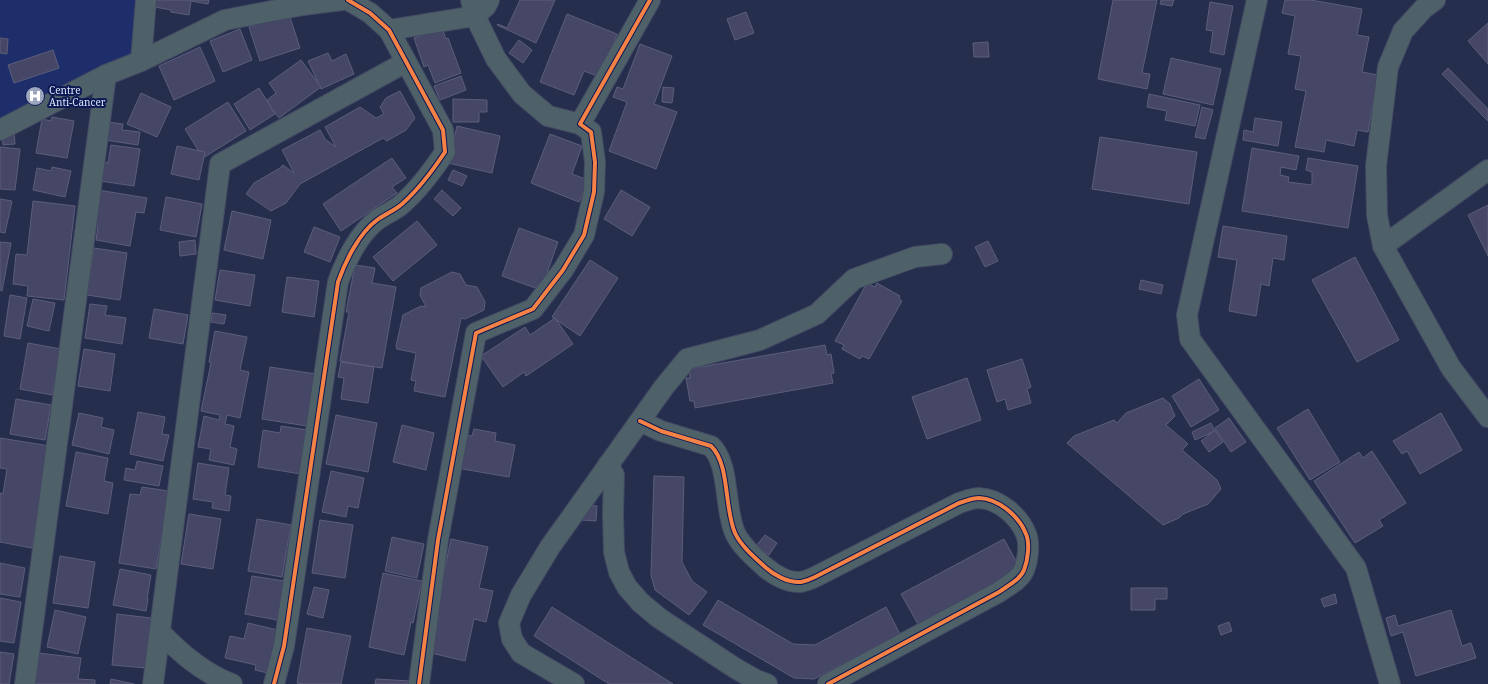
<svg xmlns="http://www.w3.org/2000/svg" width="1488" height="684" viewBox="0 0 1488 684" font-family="'Noto Serif',serif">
  <rect width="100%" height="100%" fill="#262e4e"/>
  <polygon fill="#1d2e6b" points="0,0 146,0 141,61 0,131"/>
  <g fill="#464666" stroke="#5c5e79">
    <polygon points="156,0 209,0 208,4 191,1 189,15 171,12 171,10 155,7"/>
    <polygon points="520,0 555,0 536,43 497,25 498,24 507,28"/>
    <polygon points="1113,0 1157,0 1142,73 1150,74 1147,89 1098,79"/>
    <polygon points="1161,0 1174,0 1172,6 1160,4"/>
    <polygon points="1285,0 1311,0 1362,9 1357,35 1369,37 1362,72 1378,75 1368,132 1357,130 1354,146 1326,140 1324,152 1295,147 1306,91 1295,89 1301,56 1288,54 1295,16 1282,13"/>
    <polygon points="1210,2 1233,6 1224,55 1210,52 1213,31 1206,30"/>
    <polygon points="746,12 754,33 735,40 727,19"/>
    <polygon points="289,14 300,48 260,61 249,27"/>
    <polygon points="567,14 617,34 600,77 584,71 574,95 540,82"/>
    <polygon points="1488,23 1488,64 1468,41"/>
    <polygon points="442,28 446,39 448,38 461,73 435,83 428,65 424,67 414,38"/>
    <polygon points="240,29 252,60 223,72 210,41"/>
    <polygon points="0,38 8,39 7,54 0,53"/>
    <polygon points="519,40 532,50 523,63 509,53"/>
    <polygon points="988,42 989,57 974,57 973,43"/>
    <polygon points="640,44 672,56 654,104 677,112 656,169 609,151 627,102 613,97 617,87 623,89"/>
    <polygon points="200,47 215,81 174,100 159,66"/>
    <polygon points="53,50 59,68 14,83 8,65"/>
    <polygon points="328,53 332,61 346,54 354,74 321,89 308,61"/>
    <polygon points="1171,58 1221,69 1213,105 1163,94"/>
    <polygon points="301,60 321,87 279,118 266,101 276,93 269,83"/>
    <polygon points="1448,68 1488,109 1488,121 1442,74"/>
    <polygon points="461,76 466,90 440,100 434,86"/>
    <polygon points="663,87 674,88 672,103 662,102"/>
    <polygon points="259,88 275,114 250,130 234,104"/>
    <polygon points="400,91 415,118 406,130 387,141 383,138 300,184 286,203 271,211 246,194 254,183 280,168 283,165 294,173 282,150 320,130 325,139 336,147 325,127 360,107 376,118 384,114 380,107 386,98"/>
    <polygon points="141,93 171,107 157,137 127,124"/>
    <polygon points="1149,94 1200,105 1195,126 1165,120 1167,111 1147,107"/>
    <polygon points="453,99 487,100 487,112 479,112 479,122 453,122"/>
    <polygon points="228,102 246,131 203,158 185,129"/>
    <polygon points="1202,107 1213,110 1205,139 1195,137"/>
    <polygon points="52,117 74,121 67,158 36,153 42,119 51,121"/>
    <polygon points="1255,118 1282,122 1278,146 1243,140 1244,130 1253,132"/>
    <polygon points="108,122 123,124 122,130 140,132 138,145 105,140"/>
    <polygon points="457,126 500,136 492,173 448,163"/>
    <polygon points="14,132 15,144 3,145 2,133"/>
    <polygon points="550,134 582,146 572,174 588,180 579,202 531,183"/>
    <polygon points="1100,137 1197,152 1189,204 1092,189"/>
    <polygon points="111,145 140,149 134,186 100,181 103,162 108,163"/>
    <polygon points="177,146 205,152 199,180 171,174"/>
    <polygon points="0,147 20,149 15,190 0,189"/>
    <polygon points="1252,148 1299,156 1296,170 1281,167 1280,175 1289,177 1288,182 1312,185 1312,172 1306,170 1308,158 1358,166 1348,228 1242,211"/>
    <polygon points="392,158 406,178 392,187 397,193 341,231 323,204"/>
    <polygon points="52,167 71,171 65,197 33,190 37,168 51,171"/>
    <polygon points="453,170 467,176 462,186 448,180"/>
    <polygon points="98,190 147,198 144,213 136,212 130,246 96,240 98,226 93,226"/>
    <polygon points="442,190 461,208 453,216 434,199"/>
    <polygon points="621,190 650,207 632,236 604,219"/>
    <polygon points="166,197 202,204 196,237 160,230"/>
    <polygon points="0,199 12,201 5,233 0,232"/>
    <polygon points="33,201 75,206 64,300 27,296 28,286 13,284 16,254 27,255"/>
    <polygon points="1488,205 1488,256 1468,215"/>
    <polygon points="232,211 271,220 263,259 224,250"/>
    <polygon points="417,221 437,245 393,281 373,257"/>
    <polygon points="1223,226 1287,236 1284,260 1273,258 1269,286 1261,284 1256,316 1229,311 1237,260 1218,257"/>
    <polygon points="314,227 340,237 330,262 304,252"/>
    <polygon points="519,228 558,242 541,290 502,276"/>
    <polygon points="195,240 196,254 180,256 179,242"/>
    <polygon points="988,241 998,261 985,267 975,247"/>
    <polygon points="0,242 11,243 2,291 0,290"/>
    <polygon points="94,248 127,253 120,300 87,295"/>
    <polygon points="1355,257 1399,340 1357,362 1312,280"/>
    <polygon points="590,260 618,278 580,336 552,317"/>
    <polygon points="355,265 375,268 372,283 396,287 382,368 340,361 349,312 346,312"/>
    <polygon points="220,270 255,275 250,306 215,300"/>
    <polygon points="452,272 460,274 466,285 477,287 485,302 484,310 465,319 461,318 445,397 414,391 416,381 411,380 416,353 397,349 396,346 403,315 421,306 426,307 420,295 421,288"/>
    <polygon points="287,277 319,281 314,317 282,312"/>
    <polygon points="1141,280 1163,285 1161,294 1139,289"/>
    <polygon points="867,283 875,287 877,283 900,296 899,299 902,301 869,359 862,356 860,359 842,349 844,345 835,341"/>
    <polygon points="10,295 27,298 20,339 4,336"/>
    <polygon points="33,299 55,303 49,331 27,326"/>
    <polygon points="90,304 107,306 105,315 126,318 122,344 85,338"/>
    <polygon points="154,309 188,315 183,344 149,338"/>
    <polygon points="212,313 226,315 224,324 211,322"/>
    <polygon points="555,318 573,344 526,376 524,372 503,387 481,356 525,327 530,335"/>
    <polygon points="215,331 247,337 240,370 249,372 240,418 227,415 225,424 234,426 230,447 237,449 234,465 209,460 211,449 198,447 204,416 219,420 220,415 201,411 211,363 209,362"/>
    <polygon points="28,343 61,349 52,395 20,389"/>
    <polygon points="825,345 827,355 831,354 834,373 831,374 833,383 695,408 694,401 690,401 686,378 690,378 689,369"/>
    <polygon points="84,349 115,354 110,391 78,386"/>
    <polygon points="1022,359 1031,387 1027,389 1031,403 1008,410 1005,399 997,402 987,370"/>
    <polygon points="341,362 374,367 368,403 341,399 344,378 338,377"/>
    <polygon points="270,367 316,374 307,426 262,419"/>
    <polygon points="967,378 981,420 927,439 912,397"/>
    <polygon points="1199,379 1219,410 1191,427 1172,396"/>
    <polygon points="1163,398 1170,404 1175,416 1166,425 1188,444 1182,450 1217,480 1221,489 1208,504 1183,514 1179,518 1163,525 1067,443 1074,436 1114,420 1117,423 1126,413"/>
    <polygon points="16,399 51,405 45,440 10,434"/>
    <polygon points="1308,409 1340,462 1310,480 1277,428"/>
    <polygon points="138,412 165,417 162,434 169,435 163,461 130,454"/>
    <polygon points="79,413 103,418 101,427 114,430 109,454 72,445"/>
    <polygon points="1441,413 1462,450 1420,474 1407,451 1402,454 1393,441"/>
    <polygon points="336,415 377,423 368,472 326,464"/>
    <polygon points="1229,418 1246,442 1231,452 1215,428"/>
    <polygon points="1211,423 1215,431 1195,440 1192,432"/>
    <polygon points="402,425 434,433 426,470 393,462"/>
    <polygon points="281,426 307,430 301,474 258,467 263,430 280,433"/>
    <polygon points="474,429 496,433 495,441 515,445 509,477 457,468 463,435 472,436"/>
    <polygon points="1215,430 1223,442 1209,452 1201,441"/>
    <polygon points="0,438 50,446 32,548 0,542 0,493 3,494 7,469 0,468"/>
    <polygon points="1372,451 1406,503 1379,520 1383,526 1355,543 1314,481 1359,452 1363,458"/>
    <polygon points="76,452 108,458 104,481 113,483 108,514 66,506"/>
    <polygon points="137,461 163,466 159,486 124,480 126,468 135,470"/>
    <polygon points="198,463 229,468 225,495 231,496 229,511 212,508 213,502 193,499"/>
    <polygon points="331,471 364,478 358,508 348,506 346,517 322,512"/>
    <polygon points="654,476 684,477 682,562 692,581 707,592 689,615 655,590 651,575"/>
    <polygon points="142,487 169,491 156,569 119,563 130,494 140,495"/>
    <polygon points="583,505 597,506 596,521 582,520"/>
    <polygon points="189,514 221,519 213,569 181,564"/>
    <polygon points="257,519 291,525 282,577 248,571"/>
    <polygon points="320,520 353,525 345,578 312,573"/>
    <polygon points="765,535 777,543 769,555 756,546"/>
    <polygon points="392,537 424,544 417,578 385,571"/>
    <polygon points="451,539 488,547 479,588 493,591 486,622 474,619 465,661 431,653 439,616 435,615"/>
    <polygon points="1004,539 1021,570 919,626 901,594"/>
    <polygon points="60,556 95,562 88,608 53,603"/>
    <polygon points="0,563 25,568 20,597 0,594"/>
    <polygon points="120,569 151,575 147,599 148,599 146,611 113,605"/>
    <polygon points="383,573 422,581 413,623 411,622 404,655 369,647"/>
    <polygon points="252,576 284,581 277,620 245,614"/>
    <polygon points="314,587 329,590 323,618 307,614"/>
    <polygon points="1131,588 1167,588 1167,599 1155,599 1155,610 1131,610"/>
    <polygon points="1335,594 1337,603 1324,607 1321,599"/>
    <polygon points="0,598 21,602 14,643 0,641"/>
    <polygon points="718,600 793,644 815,645 886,607 900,634 814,679 794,678 703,625"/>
    <polygon points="552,607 673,684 609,684 534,636"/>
    <polygon points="55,610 86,617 78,654 47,647"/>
    <polygon points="1451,610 1462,646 1471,643 1476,658 1416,676 1403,632 1391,636 1386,618 1395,615 1398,626"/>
    <polygon points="117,614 151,618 146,668 112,665"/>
    <polygon points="1229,622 1232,631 1221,635 1218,626"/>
    <polygon points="248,623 282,631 272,674 255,670 256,665 225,658 230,636 244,639"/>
    <polygon points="307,628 351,636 341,684 304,684 297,683"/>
    <polygon points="0,652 14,654 9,684 0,684"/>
    <polygon points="38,653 81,658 78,679 95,680 95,684 34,684"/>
    <polygon points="111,679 134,684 110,684"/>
    <polygon points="376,679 410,681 410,684 375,684"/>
  </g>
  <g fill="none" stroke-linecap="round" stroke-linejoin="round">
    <g stroke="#434963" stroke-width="22">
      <g id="minor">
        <polyline points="489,0 486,6 475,16 496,59 522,94 548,116 580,124"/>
        <polyline points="1257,0 1187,315 1190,339 1356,568 1390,684"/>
        <polyline points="1435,0 1424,8 1403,31 1388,67 1376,166 1377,215 1383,246 1451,368 1488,417"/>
        <polyline points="389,30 475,16 471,0"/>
        <polyline points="141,61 146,0"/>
        <polyline points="0,130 106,75 141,61 225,20 303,5 342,0"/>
        <polyline points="1383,246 1488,170"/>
        <path d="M 640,421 L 661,431 L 711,446 C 730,464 724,508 735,533 C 741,546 754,557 765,567 C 774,575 788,583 801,582 C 806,581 811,579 815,577 L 959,503 C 966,501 972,498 979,498 C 999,499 1019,516 1026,534 C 1030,543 1028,560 1024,570 C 1020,580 1007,586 999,592 L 828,684"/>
        <polyline points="608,465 614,475 613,514 614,552 619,572 627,587 640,602 659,618 735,668 756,680 767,684"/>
        <path d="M 160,632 C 180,653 205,674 232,684"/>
        <polyline points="25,684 106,75"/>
        <polyline points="153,684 220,164 406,62"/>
        <path d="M 274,684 L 284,646 L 338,282 C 345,262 359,233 377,220 C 385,214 394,211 402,204 C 419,189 433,170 445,152 L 443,130 L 389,30 L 370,13 L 348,0"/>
        <polyline points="419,684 438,540 476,333 533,309 563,270 584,235 594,192 595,162 591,132 580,124 650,0"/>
        <polyline points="574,684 521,653 512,639 509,623 521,595 550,547 664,387 687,359 760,340 817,314 854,279 915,257 942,254"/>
      </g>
    </g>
    <use href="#minor" stroke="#4e6169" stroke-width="20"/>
    <g stroke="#0d1953" stroke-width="6">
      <g id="cycleway">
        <path d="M 640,421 L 661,431 L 711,446 C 730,464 724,508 735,533 C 741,546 754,557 765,567 C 774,575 788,583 801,582 C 806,581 811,579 815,577 L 959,503 C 966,501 972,498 979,498 C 999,499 1019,516 1026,534 C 1030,543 1028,560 1024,570 C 1020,580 1007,586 999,592 L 828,684"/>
        <path d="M 274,684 L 284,646 L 338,282 C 345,262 359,233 377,220 C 385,214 394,211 402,204 C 419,189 433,170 445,152 L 443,130 L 389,30 L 370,13 L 348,0"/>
        <polyline points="419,684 438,540 476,333 533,309 563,270 584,235 594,192 595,162 591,132 580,124 650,0"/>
      </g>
    </g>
    <use href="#cycleway" stroke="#f48246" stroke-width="4"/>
  </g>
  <defs>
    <g id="hospital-disc" transform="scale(1)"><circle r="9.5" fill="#9ca6bf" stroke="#0d1953"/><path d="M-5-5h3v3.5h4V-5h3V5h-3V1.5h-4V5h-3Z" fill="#fff"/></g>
  </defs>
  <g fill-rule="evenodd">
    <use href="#hospital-disc" x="35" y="96"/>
  </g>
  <g text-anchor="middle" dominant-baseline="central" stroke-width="4" stroke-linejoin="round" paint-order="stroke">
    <g font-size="10" fill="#dce6fc" stroke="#0d1953" text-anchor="start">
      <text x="49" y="90">Centre<tspan x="49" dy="12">Anti-Cancer</tspan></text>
    </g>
  </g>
</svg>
